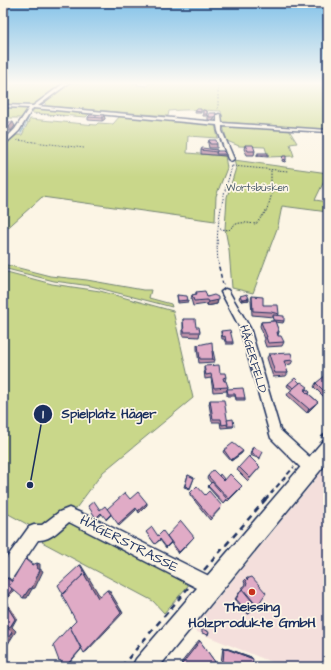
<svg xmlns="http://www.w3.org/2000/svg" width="331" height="670" viewBox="0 0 331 670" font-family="'Architects Daughter',sans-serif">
  <rect width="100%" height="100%" fill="#fcf5e5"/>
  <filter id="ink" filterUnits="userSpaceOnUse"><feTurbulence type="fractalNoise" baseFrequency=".025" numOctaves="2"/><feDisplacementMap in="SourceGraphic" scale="8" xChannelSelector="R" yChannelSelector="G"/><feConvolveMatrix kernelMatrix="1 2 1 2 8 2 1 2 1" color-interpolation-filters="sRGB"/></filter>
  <g filter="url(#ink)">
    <polygon fill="#f4dfdc" points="328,464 328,667 284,667 192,630"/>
    <g fill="#c9d78a" stroke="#728374">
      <polygon points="3,83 64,83 32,105 3,105"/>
      <path d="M 70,83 L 138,83 L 137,85 L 147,86 L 149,83 L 328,83 L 328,130 L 222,122 L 221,111 C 203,110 186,109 169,111 L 168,116 L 44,106 L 46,103 L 43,102 Z"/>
      <polygon points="3,108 28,108 21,118 3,118"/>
      <polygon points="34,108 90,113 86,117 32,113"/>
      <polygon points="120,116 215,125 218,138 188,136 187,153 225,156 227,168 216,196 215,221 42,197 3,232 3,146 17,135 22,135 30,119 96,125 98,123 113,124"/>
      <polygon points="223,126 289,130 297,143 290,144 294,156 268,157 265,147 239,146 227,141"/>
      <polygon points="234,160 328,173 315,200 328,202 328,212 282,206 278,226 253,293 232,288 229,250 225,229 227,197 236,168"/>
      <polygon points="3,264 50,276 87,280 143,290 151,290 149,298 171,304 172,307 91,286 54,281 3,268"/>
      <polygon points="3,271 52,284 100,291 173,311 193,398 103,472 74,511 51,524 34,528 3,511"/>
      <polygon points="69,518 193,580 164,613 153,601 42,542"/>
    </g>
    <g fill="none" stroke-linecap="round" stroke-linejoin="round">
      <g stroke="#5e94b2" stroke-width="1">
        <polyline points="3,105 30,105"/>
        <polyline points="39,106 62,108"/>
        <polyline points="69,108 162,117"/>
        <polyline points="172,118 194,120"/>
        <polyline points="226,123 326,130"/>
        <polyline points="23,130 30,115"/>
      </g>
      <g stroke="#5e94b2" stroke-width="1.5">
        <polyline points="311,129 328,130"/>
        <polyline points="21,133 23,129"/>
      </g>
      <g stroke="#1b2f5e" stroke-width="3">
        <g id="minor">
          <polygon points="64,83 69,83 38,106 217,122 217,115 219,114 221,115 222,123 328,130 328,132 222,126 222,131 234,159 231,161 228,159 218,131 217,125 33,108 19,131 3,146 3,141 15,129 29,108 3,107 3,105 33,106"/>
          <polygon points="225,289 228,290 250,328 280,430 315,462 317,467 315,472 310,474 305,472 271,438 240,328 221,292"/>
          <path d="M 69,508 L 97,520 L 217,580 L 219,586 L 217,592 L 211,594 L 205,592 L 69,522 C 59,530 50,541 38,540 L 9,583 L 3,585 L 3,563 L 29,527 L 34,525 L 42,525 L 59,512 Z"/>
        </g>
      </g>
      <g stroke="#1b2f5e" stroke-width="3">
        <polygon id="major" points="328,440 328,461 159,667 132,667 136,659 322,442"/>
      </g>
      <g stroke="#1b2f5e" stroke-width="1" stroke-dasharray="1.5 1.5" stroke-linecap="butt">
        <polyline points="218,83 218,110"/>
        <polyline points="35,114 65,116"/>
        <polyline points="17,140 84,148"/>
        <polyline points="232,166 288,171"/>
        <path d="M 220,229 L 229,230 C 237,220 245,223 256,224 L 267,210 L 274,187 L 271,182 L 271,170"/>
        <path d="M 219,268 C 215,245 218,218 224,195 C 226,185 230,176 232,165"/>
      </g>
      <polyline stroke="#1b2f5e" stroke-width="1.5" stroke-dasharray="4 3" stroke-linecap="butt" points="219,267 223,285"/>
      <g stroke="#1b2f5e" stroke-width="2" stroke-dasharray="5 3.5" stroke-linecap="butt">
        <polyline points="321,438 328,430"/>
        <polyline points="265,500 294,467"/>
      </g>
      <g stroke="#1b2f5e" stroke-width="2.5" stroke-dasharray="6 5" stroke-linecap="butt">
        <polyline points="204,570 266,499"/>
        <polyline points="121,667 188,588"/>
      </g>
      <use href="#minor" fill="#fcf5e5" fill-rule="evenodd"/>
      <use href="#major" fill="#fcf5e5" fill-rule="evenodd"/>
    </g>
    <g fill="#c193aa" stroke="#1b2f5e">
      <polygon points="196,109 201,111 201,113 195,113"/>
      <polygon points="203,110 207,111 207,116 203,116"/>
      <polygon points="216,113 214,120 208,120 208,116"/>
      <polygon points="104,115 105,119 102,121 88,120 88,117"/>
      <polygon points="3,126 15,126 11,131 3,131"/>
      <polygon points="209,140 217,144 217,148 209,148 208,143"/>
      <polygon points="245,145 255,151 254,155 247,155 244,149"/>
      <polygon points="201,150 217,150 216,153 226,154 226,156 201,154"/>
      <polygon points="257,154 258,154 268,155 268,157 257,156"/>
      <polygon points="283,156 286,160 285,162 282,161"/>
      <polygon points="196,292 207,297 218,300 217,304 207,306 207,304 193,306 191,299 192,295 196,294"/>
      <polygon points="177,295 188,300 188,302 178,303"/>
      <polygon points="240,296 249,300 241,301 239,298"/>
      <polygon points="252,296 263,305 279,314 278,316 284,321 283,323 275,322 279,332 278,335 278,336 284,342 282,346 266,347 264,341 265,339 260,326 261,322 273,321 273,317 252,315 251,300"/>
      <polygon points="183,319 196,327 200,332 199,337 183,336"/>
      <polygon points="221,331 233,342 233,344 226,344 224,339 222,339 221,333"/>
      <polygon points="197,345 215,360 214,362 199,363 197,349"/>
      <polygon points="269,354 293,360 291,364 285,365 288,373 286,376 273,377 267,358"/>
      <polygon points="204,366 220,373 226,377 225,381 228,387 227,391 213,392 211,378 205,379 204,370"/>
      <polygon points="328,377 328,399 327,400 314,387 316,383"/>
      <polygon points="288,384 306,389 310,392 309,394 318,402 307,413 287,395 289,392 292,390 287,386"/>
      <polygon points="227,389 245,398 245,400 236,400 235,396 227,396"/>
      <polygon points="210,400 227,420 234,426 233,427 221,428 220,422 212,422 209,404"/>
      <polygon points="252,448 260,458 260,459 250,455"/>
      <polygon points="224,450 242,453 231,461 223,452"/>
      <polygon points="239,467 260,467 248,481 237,470"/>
      <polygon points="188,475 194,478 190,489 184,487"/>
      <polygon points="208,476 219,476 240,489 228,501 227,500 223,504 208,487 211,483 207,478"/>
      <polygon points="190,493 205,495 221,508 210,520 190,495"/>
      <polygon points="147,533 158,536 167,537 193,538 178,554 171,543 166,548 160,540 155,544"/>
      <polygon points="247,578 249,578 257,606 256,606 249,614 248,614 235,599 245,584 244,581"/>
      <polygon points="199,640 215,662 182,664 181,663"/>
      <polygon points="223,647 251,657 253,659 223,665 221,663"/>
    </g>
    <g fill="#9d788b" stroke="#1b2f5e">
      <polygon points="104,115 105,119 102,121 102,118"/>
      <polygon points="13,122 15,126 11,131 9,127"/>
      <polygon points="8,135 8,137 5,140 4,138"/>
      <polygon points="249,298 249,300 241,301 242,299"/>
      <polygon points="218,300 217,304 207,306 208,302"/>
      <polygon points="318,402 307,413 309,409"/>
      <polygon points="243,451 242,453 231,461 231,460"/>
      <polygon points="147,503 147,505 139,513 138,511"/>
      <polygon points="136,508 136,510 119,526 118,524"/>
      <polygon points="101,513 102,514 96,519 96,518"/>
      <polygon points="111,514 111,515 106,520 106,519"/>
      <polygon points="194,537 193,538 178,554 179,552"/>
      <polygon points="25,559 28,560 35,565 32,565"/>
      <polygon points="37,563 40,564 40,569 43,571 35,588 32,589 27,598 23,598 29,589 37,568"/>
      <polygon points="80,565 81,565 101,598 65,596"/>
      <polygon points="7,578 9,578 15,583 15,588 6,601 4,601"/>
      <polygon points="107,590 109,590 123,613 87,651 84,653"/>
      <polygon points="5,603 7,603 17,618 12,627 16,631 3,652 3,646 12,632 3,624 3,622 5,619 3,618 3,614 9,619 6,622 11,626 15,619"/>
      <polygon points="84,646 67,666 65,667 82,647"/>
      <polygon points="223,647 251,657 253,659 224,648"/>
    </g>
    <g fill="#e0abc6" stroke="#1b2f5e">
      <polygon points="196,109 201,109 201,112 195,111"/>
      <polygon points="203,110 207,111 207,114 203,114"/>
      <polygon points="209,113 216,113 215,117 209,117"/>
      <polygon points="90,115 104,115 102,118 88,117"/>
      <polygon points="6,122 13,122 9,127 3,127 3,126"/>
      <polygon points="3,135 8,135 4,138 3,138"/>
      <polygon points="209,140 216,140 217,144 210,144"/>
      <polygon points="245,145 253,145 255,151 248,151"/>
      <polygon points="202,148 217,150 217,152 201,150"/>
      <polygon points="217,151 223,151 226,154 216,154"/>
      <rect x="258" y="153" width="10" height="2"/>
      <polygon points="283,156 286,156 286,160 282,159"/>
      <polygon points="205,291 207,297 214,295 218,297 218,300 208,302 207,300 194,301 192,295 197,294 196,292"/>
      <polygon points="247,294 249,298 242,299 240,296"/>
      <polygon points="177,295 187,296 188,300 178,301"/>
      <polygon points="252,296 263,297 263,305 278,305 279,314 271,312 253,311"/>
      <polygon points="273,315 284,316 284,321 274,320"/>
      <polygon points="183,319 195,319 196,327 199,327 200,332 184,332"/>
      <polygon points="275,321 279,332 277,332 278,336 281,336 284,342 268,343 266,337 267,337 261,322"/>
      <polygon points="230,330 233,342 226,342 225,336 223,337 221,331"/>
      <polygon points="212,342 213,359 200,359 198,345"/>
      <polygon points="212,351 213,351 215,360 213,360"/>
      <polygon points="291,353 293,360 284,361 288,373 275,373 269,354"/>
      <polygon points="219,365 220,373 225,373 226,377 223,378 224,381 226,381 228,387 214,388 211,374 206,375 204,366"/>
      <polygon points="326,375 328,377 328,395 316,383"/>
      <polygon points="295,378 300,383 294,388 288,384"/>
      <polygon points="301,382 308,387 304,390 318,402 309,409 289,392"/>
      <polygon points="243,388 245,398 236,398 235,394 228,394 227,389"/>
      <polygon points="306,389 310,392 308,394 305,391"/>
      <polygon points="210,400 224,400 228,424 222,425 221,419 213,419"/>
      <polygon points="233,419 234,426 227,426 228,424 227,420"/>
      <polygon points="233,443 243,451 231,460 224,450"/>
      <polygon points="253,447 263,452 260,458 251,453"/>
      <polygon points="249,456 260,467 250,478 239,467"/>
      <polygon points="213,470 224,481 230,474 242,486 229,499 208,476"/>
      <polygon points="220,474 225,480 224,481 219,476"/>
      <polygon points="188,475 194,478 190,488 185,486"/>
      <polygon points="212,482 227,499 224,503 208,486"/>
      <polygon points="197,486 205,495 209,491 222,506 211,518 190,493"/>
      <polygon points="138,492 147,503 138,511 136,508 118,524 107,509 125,493 130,499"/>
      <polygon points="94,501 100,510 105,506 111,514 106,519 101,513 96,518 88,506"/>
      <polygon points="181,521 194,537 179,552 167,536"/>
      <polygon points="152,527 158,536 163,531 171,542 166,547 160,539 155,544 146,532"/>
      <polygon points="25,559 32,565 37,563 37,568 40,570 32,588 29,589 23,598 9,586"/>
      <polygon points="80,565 86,575 84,574 63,594 58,585"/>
      <polygon points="84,574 98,598 107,590 121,613 84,653 70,627 76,621 62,595"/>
      <polygon points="252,577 266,593 257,606 243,589 247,584 246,581 249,578"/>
      <polygon points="7,578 12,582 9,586 12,589 4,601 3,599 3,583"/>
      <polygon points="242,589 256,606 249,614 236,599"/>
      <polygon points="5,603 15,619 10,627 4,623 7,619 3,616 3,607"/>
      <polygon points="3,624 12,632 3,646"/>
      <polygon points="70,626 70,627 81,649 65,667 60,660 59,661 53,645"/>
      <polygon points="202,629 209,632 208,635 202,633"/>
      <polygon points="200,641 215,662 212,667 183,667 182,664"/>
      <polygon points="224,648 253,659 252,667 229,667 223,665"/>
    </g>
  </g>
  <linearGradient id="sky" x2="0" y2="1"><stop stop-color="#83c2e9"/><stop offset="0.47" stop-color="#fefaf3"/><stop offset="1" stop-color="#fefaf3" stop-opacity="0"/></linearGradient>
  <rect width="331" height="177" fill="url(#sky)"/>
  <circle fill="#c8321e" stroke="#fcf5e5" stroke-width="1.5" cx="252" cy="592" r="4"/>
  <g text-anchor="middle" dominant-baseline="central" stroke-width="3.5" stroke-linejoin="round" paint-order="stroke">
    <g font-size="10" fill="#465969" stroke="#fcf5e5">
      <text x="257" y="188">Wortsbüsken</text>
    </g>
    <g font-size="12" fill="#1b2f5e" stroke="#fcf5e5">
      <text transform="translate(253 359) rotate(74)">HÄGERFELD</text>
    </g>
    <g font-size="14" fill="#1b2f5e" stroke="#fcf5e5">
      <text transform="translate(129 544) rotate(27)">HÄGERSTRASSE</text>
    </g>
    <g font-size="14" font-weight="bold" fill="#1b2f5e" stroke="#fcf5e5">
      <text x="252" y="607">Theissing<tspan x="252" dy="16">Holzprodukte GmbH</tspan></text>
    </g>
  </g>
  <path fill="none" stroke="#1b2f5e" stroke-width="1.5" d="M30 485L43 414"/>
  <g fill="#1b2f5e" stroke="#fcf5e5" stroke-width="1.5">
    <circle cx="30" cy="485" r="4"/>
    <circle cx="43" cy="414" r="10"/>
  </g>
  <g font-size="12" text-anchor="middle" font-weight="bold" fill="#fff">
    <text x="43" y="418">1</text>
  </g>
  <g font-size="13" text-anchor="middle" font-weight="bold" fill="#1b2f5e" stroke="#fcf5e5" stroke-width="3.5" stroke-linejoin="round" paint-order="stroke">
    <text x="109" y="418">Spielplatz Häger</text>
  </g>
  <rect width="331" height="670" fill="none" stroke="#fcf5e5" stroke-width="16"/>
  <rect x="8" y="8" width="315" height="654" fill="none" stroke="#1b2f5e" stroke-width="1.5" filter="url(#ink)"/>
</svg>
